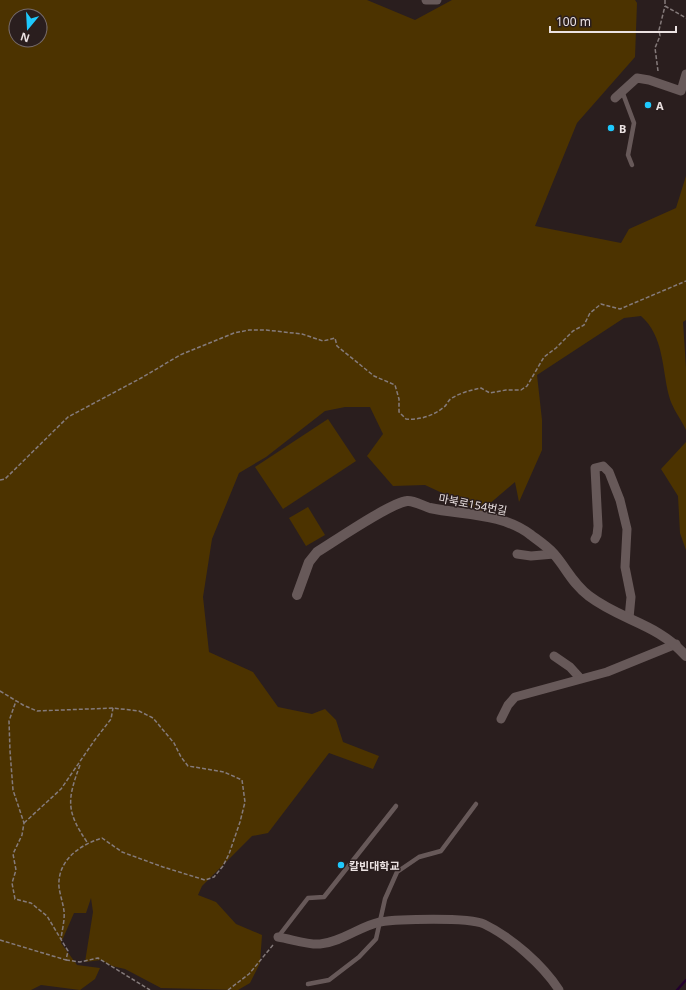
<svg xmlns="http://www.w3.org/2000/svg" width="686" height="990" viewBox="0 0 686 990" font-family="'Noto Sans','Noto Sans KR',sans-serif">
  <rect width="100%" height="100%" fill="#2a1e1e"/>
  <g fill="#4c3300" fill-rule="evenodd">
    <path d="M 0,0 L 367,0 L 415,20 L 452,0 L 635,0 L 637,3 L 635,57 L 577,123 L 535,226 L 621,243 L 629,229 L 676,208 L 686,176 L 686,320 L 683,322 L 686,368 L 686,430 C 681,419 672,408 669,396 C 662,369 664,336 641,316 L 624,318 L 537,375 L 542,420 L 542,450 L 519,502 L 515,482 L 481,511 L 425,485 L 393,486 L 367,456 L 383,434 L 370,407 L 345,407 L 325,411 L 266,457 L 239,473 L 212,539 L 203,597 L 209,652 L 253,672 L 278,707 L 312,714 L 325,709 L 336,720 L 343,742 L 379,756 L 373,769 L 329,753 L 268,833 L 252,836 L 202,886 L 198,895 L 216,902 L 236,924 L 262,935 L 260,963 L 250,983 L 238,990 L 161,988 L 125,969 L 112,966 L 101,960 L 85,962 L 93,912 L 91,898 L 86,913 L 74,913 L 61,943 L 77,965 L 100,968 L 95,979 L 80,990 L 41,985 L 31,990 L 0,990 ZM 16,16 L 40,16 L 40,40 L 16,40 Z"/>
    <polygon points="328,419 356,461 283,509 255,467"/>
    <polygon points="686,442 686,550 680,533 678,496 661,469"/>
    <polygon points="308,507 325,535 306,546 289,518"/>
  </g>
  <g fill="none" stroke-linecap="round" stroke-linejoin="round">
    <polyline stroke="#23002e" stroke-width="2.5" points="677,990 686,980"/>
    <g stroke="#857b7b" stroke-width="1.5" stroke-dasharray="4 2" stroke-linecap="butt">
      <polyline points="665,0 665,6 686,18"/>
      <polyline points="658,71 655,48 660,36 659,30 665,6"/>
      <path d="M 0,480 L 5,479 L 68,417 L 143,377 L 180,355 L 234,333 L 249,330 L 266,330 L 302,334 L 323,341 L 335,338 L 337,346 L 374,376 L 395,385 L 399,399 L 399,412 L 406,419 C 420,420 433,416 444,407 C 447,405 448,400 452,398 C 460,393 471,390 481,388 L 490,393 L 506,390 L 521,390 L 527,386 L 544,357 L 556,348 L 573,331 L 584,325 L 590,313 L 601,304 L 620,309 L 686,281"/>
      <path d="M 0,691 L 23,705 L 37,711 L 113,708 L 139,711 L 153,718 L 174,743 L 181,757 L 188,766 L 224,772 L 242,780 L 245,802 L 240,822 L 229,854 L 223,866 L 214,877 L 205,880 L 163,867 L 122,852 L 102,838 C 79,845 57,861 59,887 C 60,895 63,903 64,911 C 65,920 62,930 61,939"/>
      <path d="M 80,765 C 67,800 66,811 87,842"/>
      <polyline points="24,823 61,789 94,741 111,719 113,708"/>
      <polyline points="0,940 66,960 68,951 47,916 31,903 15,899 12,883 16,870 13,854 22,835 24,823 13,790 10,751 9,721 16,701"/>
      <polyline points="66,960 80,962 98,958 150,990"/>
      <polyline points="228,990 249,974 273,945"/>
    </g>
    <g stroke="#675959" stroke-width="4.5">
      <polyline points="622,91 634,123 628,155 632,165"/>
      <polyline points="278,937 308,898 324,897 396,806"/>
      <polyline points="308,984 329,980 359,957 376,939 385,899 397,872 419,857 441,851 476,804"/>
    </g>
    <g stroke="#675959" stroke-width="9">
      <polyline points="426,0 437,0"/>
      <polyline points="615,98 637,78 649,80 681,91 686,74"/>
      <polyline points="595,539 597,535 598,526 595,468 603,466 609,472 620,500 627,529 625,567 631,597 629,618"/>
      <polyline points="517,554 531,556 554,554"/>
      <polyline points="554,656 570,667 580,678"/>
      <polyline points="501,719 508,705 515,697 607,672 676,644"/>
      <path d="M 278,937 C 291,939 308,945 320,944 C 342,942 360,926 380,922 C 398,919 469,917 484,924 C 511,937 543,965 559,990"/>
    </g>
    <path stroke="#675959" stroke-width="10" d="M 297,595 L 309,562 L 317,552 C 335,541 390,503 407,501 C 413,500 423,506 430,508 C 463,515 503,513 531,535 C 539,541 548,547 554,554 C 567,569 572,583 589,596 C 622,621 657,623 686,656"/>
  </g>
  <g fill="#1ec9fd" stroke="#2a1e1e" stroke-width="1.5">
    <circle cx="648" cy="105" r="4"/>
    <circle cx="611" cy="128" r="4"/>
    <circle cx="341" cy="865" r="4"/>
  </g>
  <g text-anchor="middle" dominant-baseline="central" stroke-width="3" stroke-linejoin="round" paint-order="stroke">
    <g font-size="11" font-weight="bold" fill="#ebe2e2" stroke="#2a1e1e" text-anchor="start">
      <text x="656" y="105">A</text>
      <text x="619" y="128">B</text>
      <text x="349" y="865">칼빈대학교</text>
    </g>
    <g font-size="11" fill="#ebe2e2" stroke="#2a1e1e">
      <text transform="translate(473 504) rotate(11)">마북로154번길</text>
    </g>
  </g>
  <g transform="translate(28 28) rotate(198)"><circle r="19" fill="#2a1e1e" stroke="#776c6c"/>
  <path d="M0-3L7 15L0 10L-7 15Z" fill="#1ec9fd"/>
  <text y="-6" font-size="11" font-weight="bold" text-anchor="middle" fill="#ebe2e2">N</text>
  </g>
  <path d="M550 26v6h126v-6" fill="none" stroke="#ebe2e2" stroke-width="2"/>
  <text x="556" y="26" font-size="12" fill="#ebe2e2" stroke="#2a1e1e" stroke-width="3" paint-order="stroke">100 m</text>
</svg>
